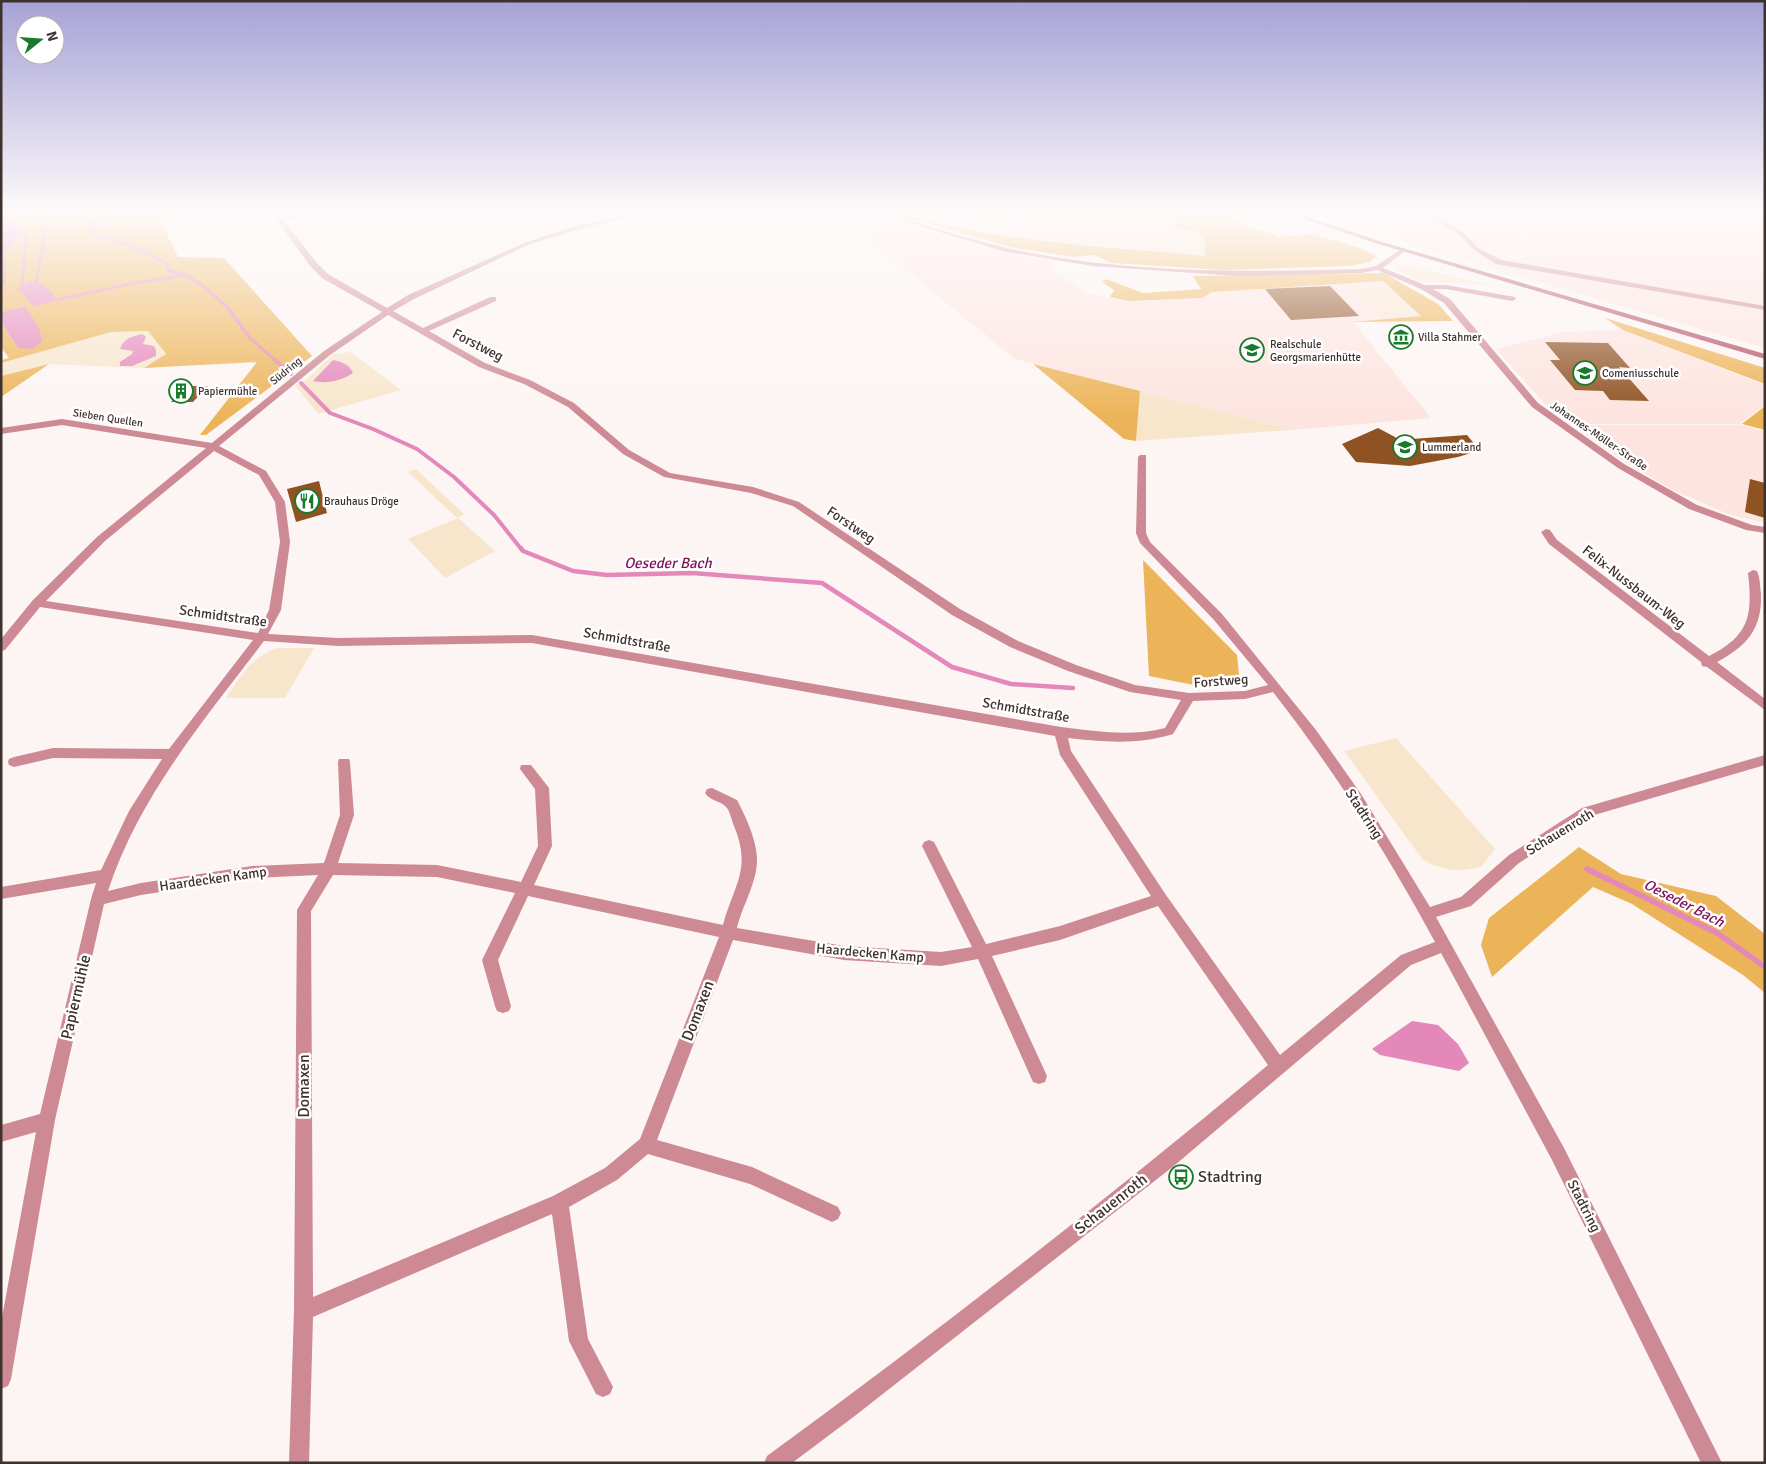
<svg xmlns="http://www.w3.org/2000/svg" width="1766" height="1464" viewBox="0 0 1766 1464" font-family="Signika,sans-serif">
  <rect width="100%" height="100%" fill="#fcf5f4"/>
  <g fill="#fde4df">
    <polygon points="1317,211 1765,211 1765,348 1478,264 1584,247 1474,263 1362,229"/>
    <polygon points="898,222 1006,253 1055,262 1048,272 1059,274 1087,293 1128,301 1202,298 1212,292 1383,281 1421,316 1354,323 1431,418 1291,430 1015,359 860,232"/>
    <polygon points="1622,330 1765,385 1765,404 1740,424 1570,424 1545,404 1496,349 1565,332"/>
    <polygon points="1572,425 1741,425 1765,432 1765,523 1728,514 1671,489 1627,463"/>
  </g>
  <g fill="#f8e6cc">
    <polygon points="977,211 1018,211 1010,230 978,226 974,221"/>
    <polygon points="1027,211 1150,211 1177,213 1175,229 1200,231 1205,237 1205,256 1017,238"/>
    <polygon points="1397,264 1493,285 1419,281 1394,267"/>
    <polygon points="1385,287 1414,315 1379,317 1351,288"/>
    <polygon points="148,331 166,355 144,368 49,364 1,376 1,363 111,332"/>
    <polygon points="351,352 401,390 318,414 295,385 307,379 333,354"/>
    <polygon points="1140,391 1291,430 1136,441"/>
    <polygon points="416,469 464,514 457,518 408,472"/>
    <polygon points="458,518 495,551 445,578 408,539"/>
    <path d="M 278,648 L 314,648 L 285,698 L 226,698 C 241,676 252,656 278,648 Z"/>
    <path d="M 1396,738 L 1495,849 L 1481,867 C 1455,872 1448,872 1423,860 L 1344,751 Z"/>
  </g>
  <g fill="#ecb458">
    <polygon points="1,211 156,211 178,257 224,258 312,356 206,435 200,435 257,362 144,368 166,354 148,331 111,332 1,363 1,360 9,358 1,347 1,322 18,348 25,306 1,312 1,285 6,283 3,255 20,234 14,221 1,215"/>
    <path d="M 883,211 L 894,211 C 994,242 1101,246 1205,256 L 1205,237 L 1199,236 L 1199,231 L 1175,229 L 1177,213 L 1173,211 L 1220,211 L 1245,225 L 1279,237 L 1313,234 L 1360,248 L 1376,256 L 1370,262 L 1350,266 L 1223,270 L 1112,263 L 1093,255 L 1074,257 L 1010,247 Z"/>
    <polygon points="1384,273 1438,304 1453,321 1353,322 1421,316 1383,281 1212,292 1202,298 1128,301 1110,297 1114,290 1102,282 1106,279 1143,293 1201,289 1193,276"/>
    <polygon points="1605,318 1765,368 1765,384 1623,330"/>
    <polygon points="49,364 1,397 1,376"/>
    <polygon points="1033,364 1140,391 1136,441 1124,439"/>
    <polygon points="1765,406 1765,430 1742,424"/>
    <polygon points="1143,560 1237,655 1239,675 1199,686 1149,676"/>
    <polygon points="1579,847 1621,874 1716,896 1765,934 1765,993 1743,975 1632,904 1593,887 1492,977 1481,945 1489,918"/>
  </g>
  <g fill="#e488ba">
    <polygon points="1,215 14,221 20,234 3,255 6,260 6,284 1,285"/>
    <path d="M 30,281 C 43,283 51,288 56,300 L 34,307 C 27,301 25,294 17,289 Z"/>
    <polygon points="25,306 39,328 42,341 33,349 18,348 1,322 1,312"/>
    <path d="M 142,334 L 146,337 L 143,344 L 154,346 L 156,350 L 156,356 L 132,366 L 120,366 L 120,362 L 132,354 L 133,351 L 120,349 C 124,338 131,337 142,334 Z"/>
    <path d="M 333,360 C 342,362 349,364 353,373 C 341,381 326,384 313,381 Z"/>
    <polygon points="1412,1021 1438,1025 1458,1044 1469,1063 1459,1071 1380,1055 1372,1049"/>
  </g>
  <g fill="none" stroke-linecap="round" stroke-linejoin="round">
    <g stroke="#e488ba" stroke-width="3">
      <polyline points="116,211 95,220 88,228 96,238 111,238 154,256 166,264 169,271 184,274"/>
      <polyline points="20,234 26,236 22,285"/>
      <polyline points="36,282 49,211"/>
      <polyline points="56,300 130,284 186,275 203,286 228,308 249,337 276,361"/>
    </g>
    <g stroke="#e488ba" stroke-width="4">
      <polyline points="275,360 291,374"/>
      <polyline points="301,383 330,413 373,429 417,449 454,477 494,515 522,550"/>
    </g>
    <polyline stroke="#e488ba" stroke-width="4.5" points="521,548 523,551 573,571 607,575 692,573 822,583 952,667 1011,684 1073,688"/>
    <polyline stroke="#e488ba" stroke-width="5.5" points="1587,869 1717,933 1765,967"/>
  </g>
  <g fill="#8f5223">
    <polygon points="1330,286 1359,316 1291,320 1265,289"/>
    <polygon points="1545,342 1608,343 1630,368 1619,367 1649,401 1610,400 1603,391 1575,390 1550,360 1560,360"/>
    <polygon points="186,386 208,386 193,402 171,402"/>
    <polygon points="1378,428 1395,437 1398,440 1467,435 1476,446 1467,449 1471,453 1458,457 1410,466 1356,462 1342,444"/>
    <polygon points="1750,479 1765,483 1765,518 1745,512"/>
    <polygon points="319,481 327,513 296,522 287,489"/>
  </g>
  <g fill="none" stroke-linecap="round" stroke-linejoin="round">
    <g fill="#cd8994" fill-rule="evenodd">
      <path d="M 270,211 L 276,211 L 282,218 L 316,211 L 328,211 L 284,221 L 317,263 L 328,274 L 387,308 L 408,295 L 524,243 L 565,229 L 639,211 L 650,211 L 569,232 L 528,245 L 414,299 L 393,311 L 423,328 L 490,297 L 496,297 L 496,301 L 429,331 L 485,363 L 530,380 L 574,403 L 629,450 L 670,473 L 753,487 L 799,502 L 960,609 L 1018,641 L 1076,665 L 1135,685 L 1189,693 L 1245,691 L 1268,685 L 1214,620 L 1140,543 L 1136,533 L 1138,457 L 1140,455 L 1146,455 L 1146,533 L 1150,542 L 1222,614 L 1316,730 L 1361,794 L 1430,907 L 1461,897 L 1509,855 L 1582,808 L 1765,755 L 1765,765 L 1591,816 L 1519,863 L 1471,906 L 1436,917 L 1564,1148 L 1722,1463 L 1701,1463 L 1552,1160 L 1441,953 L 1411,965 L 1175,1165 L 856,1415 L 792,1463 L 764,1463 L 767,1456 C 938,1331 1105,1201 1268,1065 L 1158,906 L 1060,940 L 992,956 L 1047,1076 L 1045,1082 L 1039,1084 L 1033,1082 L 978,959 L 941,966 L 844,960 L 733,940 L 657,1140 L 752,1167 L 838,1207 L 841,1213 L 838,1219 L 832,1222 L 750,1184 L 648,1154 L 617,1180 L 569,1207 L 588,1339 L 613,1387 L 610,1394 L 603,1397 L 596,1394 L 569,1341 L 552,1214 L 313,1317 L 309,1463 L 289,1463 L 294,1311 L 297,910 L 318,875 L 252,878 L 141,895 L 104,904 L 55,1120 L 11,1379 L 8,1386 L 1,1389 L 1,1323 L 36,1132 L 1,1142 L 1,1125 L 40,1114 L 91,899 L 96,883 L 1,899 L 1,887 L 101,870 L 129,811 L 162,759 L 53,758 L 14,767 L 9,765 L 8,762 L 9,759 L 14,757 L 53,748 L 169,749 L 253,640 L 40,607 L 5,650 L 1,651 L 1,639 L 33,600 L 97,537 L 206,448 L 62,425 L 1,434 L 1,428 L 62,419 L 212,443 L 324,351 L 382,312 L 322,278 L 311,267 ZM 388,315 L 479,367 L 524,384 L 568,407 L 623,454 L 664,477 L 751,493 L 793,506 L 952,615 L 1010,647 L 1068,671 L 1130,692 L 1181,700 L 1165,728 C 1130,737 1096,731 1061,727 L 532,635 L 338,638 L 268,634 L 281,610 L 290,542 L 285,502 L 266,471 L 219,446 L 330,355 ZM 214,451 L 259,475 L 275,502 L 280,542 L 269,610 L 258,633 L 46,601 L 105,541 ZM 264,641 L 338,646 L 532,643 L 1055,736 L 1060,755 L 1151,896 L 1060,926 L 986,944 L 934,842 L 929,840 L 924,842 L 922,846 L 972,947 L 941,952 L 844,946 L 737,928 C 742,906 757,883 757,860 C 757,841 746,817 737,800 L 712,788 L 707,789 L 705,793 C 710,801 722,801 727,808 C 730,812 732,821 734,826 C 752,870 734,884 723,925 L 534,885 L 552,846 L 549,788 L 531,765 L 521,765 L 520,769 L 535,789 L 538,846 L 521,882 L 437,865 L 338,863 L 354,815 L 350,762 L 349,759 L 339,759 L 338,762 L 340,815 L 324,863 L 252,866 L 141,883 L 108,891 C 139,796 205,719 264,641 ZM 1273,692 C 1334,770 1388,855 1435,942 L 1401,955 L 1280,1055 L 1166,895 L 1071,751 L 1068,738 C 1104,742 1138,745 1173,734 L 1193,701 L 1245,699 ZM 333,875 L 437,877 L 515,893 L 482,960 L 495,1006 L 497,1011 L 503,1013 L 509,1011 L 511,1006 L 498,960 L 528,896 L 719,937 L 640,1139 L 605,1168 L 553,1196 L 313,1297 L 311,911 Z"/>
      <path d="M 869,211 L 878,211 C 920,223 961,237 1003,247 C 1119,274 1243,272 1362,269 L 1376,266 L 1401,249 L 1405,249 L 1405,251 L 1383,268 L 1425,285 L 1446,285 L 1515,297 L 1516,299 L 1512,301 L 1446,289 L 1433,289 L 1450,299 L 1538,403 L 1624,464 L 1697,505 L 1752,525 L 1765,527 L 1765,533 L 1746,530 L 1689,509 L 1618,468 L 1532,407 L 1444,303 L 1421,289 L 1377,270 L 1362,273 L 1237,276 L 1092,266 L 1002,251 Z"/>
      <polygon points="1420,211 1458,211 1455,213 1435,215 1464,233 1478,248 1501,260 1765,306 1765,310 1496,264 1474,250 1460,235"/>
      <path d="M 1546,529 L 1550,530 L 1557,540 L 1709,656 C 1749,636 1753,616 1748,573 L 1753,570 L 1757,571 C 1760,577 1760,586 1761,594 C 1762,629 1747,646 1717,662 L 1765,699 L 1765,710 L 1707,667 L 1702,666 L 1701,662 L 1549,544 L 1541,532 Z"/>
    </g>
    <polygon fill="#b25165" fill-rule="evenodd" points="1281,211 1290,211 1379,241 1765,354 1765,359 1375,243"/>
    <polyline stroke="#a49a99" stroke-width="2.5" stroke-dasharray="1 3" stroke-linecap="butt" points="1762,211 1765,212"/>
  </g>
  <linearGradient id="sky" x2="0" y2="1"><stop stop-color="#a6a2d6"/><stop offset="0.51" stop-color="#fefafa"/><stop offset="1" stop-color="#fefafa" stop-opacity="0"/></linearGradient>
  <rect width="1766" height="416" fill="url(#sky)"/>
  <defs>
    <g id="museum-ring" transform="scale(1.25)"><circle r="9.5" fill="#fff" stroke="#1a7a2b" stroke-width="1.5"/><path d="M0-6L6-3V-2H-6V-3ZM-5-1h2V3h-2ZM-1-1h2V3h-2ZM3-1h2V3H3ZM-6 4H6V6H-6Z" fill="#1a7a2b"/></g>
    <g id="school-ring" transform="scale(1.25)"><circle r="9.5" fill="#fff" stroke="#1a7a2b" stroke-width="1.5"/><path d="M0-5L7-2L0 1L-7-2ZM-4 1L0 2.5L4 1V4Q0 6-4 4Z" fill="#1a7a2b"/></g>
    <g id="building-ring" transform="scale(1.25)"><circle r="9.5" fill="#fff" stroke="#1a7a2b" stroke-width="1.5"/><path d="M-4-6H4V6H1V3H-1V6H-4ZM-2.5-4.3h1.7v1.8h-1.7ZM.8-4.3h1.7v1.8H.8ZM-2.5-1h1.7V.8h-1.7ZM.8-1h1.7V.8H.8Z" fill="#1a7a2b"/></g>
    <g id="restaurant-ring" transform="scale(1.25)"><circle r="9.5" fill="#fff" stroke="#1a7a2b" stroke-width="1.5"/><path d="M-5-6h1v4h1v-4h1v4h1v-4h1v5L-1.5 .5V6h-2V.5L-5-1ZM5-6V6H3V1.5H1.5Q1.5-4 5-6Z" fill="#1a7a2b"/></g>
    <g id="bus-ring" transform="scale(1.25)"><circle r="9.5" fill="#fff" stroke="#1a7a2b" stroke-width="1.5"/><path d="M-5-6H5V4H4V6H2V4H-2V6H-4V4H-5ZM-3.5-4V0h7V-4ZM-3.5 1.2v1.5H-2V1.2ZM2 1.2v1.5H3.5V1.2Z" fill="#1a7a2b"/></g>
  </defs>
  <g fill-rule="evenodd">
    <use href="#museum-ring" x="1401" y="337"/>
    <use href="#school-ring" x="1252" y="350"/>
    <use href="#school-ring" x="1585" y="373"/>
    <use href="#building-ring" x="181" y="391"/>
    <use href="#school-ring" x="1405" y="447"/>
    <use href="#restaurant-ring" x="307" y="501"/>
    <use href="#bus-ring" x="1181" y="1177"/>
  </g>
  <g text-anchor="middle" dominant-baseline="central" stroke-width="5" stroke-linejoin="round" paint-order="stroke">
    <g font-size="11" fill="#3e322f" stroke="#fff" text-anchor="start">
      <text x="1418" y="337">Villa Stahmer</text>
      <text x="1270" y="344">Realschule<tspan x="1270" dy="13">Georgsmarienhütte</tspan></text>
      <text x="1602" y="373">Comeniusschule</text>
      <text x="198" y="391">Papiermühle</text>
      <text x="1422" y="447">Lummerland</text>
      <text x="324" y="501">Brauhaus Dröge</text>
    </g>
    <g font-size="11" fill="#3e322f" stroke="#fff">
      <text transform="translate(286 371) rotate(-39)">Südring</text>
      <text transform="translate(108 418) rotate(9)">Sieben Quellen</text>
      <text transform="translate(1599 436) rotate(34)">Johannes-Möller-Straße</text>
    </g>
    <g font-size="14" fill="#3e322f" stroke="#fff">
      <text transform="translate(478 345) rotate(27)">Forstweg</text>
      <text transform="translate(851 525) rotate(34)">Forstweg</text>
      <text transform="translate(1634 587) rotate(38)">Felix-Nussbaum-Weg</text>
      <text transform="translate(223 616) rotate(8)">Schmidtstraße</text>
      <text transform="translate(627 640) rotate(10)">Schmidtstraße</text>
      <text transform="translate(1221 681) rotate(-4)">Forstweg</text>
      <text transform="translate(1026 710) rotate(10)">Schmidtstraße</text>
      <text transform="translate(1364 814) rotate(57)">Stadtring</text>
      <text transform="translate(1560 832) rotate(-31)">Schauenroth</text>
      <text transform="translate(213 879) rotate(-8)">Haardecken Kamp</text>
      <text transform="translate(870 953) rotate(5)">Haardecken Kamp</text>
      <text transform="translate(1584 1206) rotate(63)">Stadtring</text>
    </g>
    <g font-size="15" font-style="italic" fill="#7f125a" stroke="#fff">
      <text x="668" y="563">Oeseder Bach</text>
      <text transform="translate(1684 903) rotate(27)">Oeseder Bach</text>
    </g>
    <g font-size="16" fill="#3e322f" stroke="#fff">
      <text transform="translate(76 997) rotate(-77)">Papiermühle</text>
      <text transform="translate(698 1011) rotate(-69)">Domaxen</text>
      <text transform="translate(304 1086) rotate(-90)">Domaxen</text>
      <text transform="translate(1111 1204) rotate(-38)">Schauenroth</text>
    </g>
    <g font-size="16" fill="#3e322f" stroke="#fff" text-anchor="start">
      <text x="1198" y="1177">Stadtring</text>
    </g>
  </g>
  <rect width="1766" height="1464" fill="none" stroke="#3e322f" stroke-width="5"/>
  <g transform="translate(40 40) rotate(73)"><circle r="24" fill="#ffffff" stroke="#b2adac"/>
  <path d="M0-4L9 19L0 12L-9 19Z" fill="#1a7a2b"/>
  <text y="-8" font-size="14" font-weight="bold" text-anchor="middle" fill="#3e322f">N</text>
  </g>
</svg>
